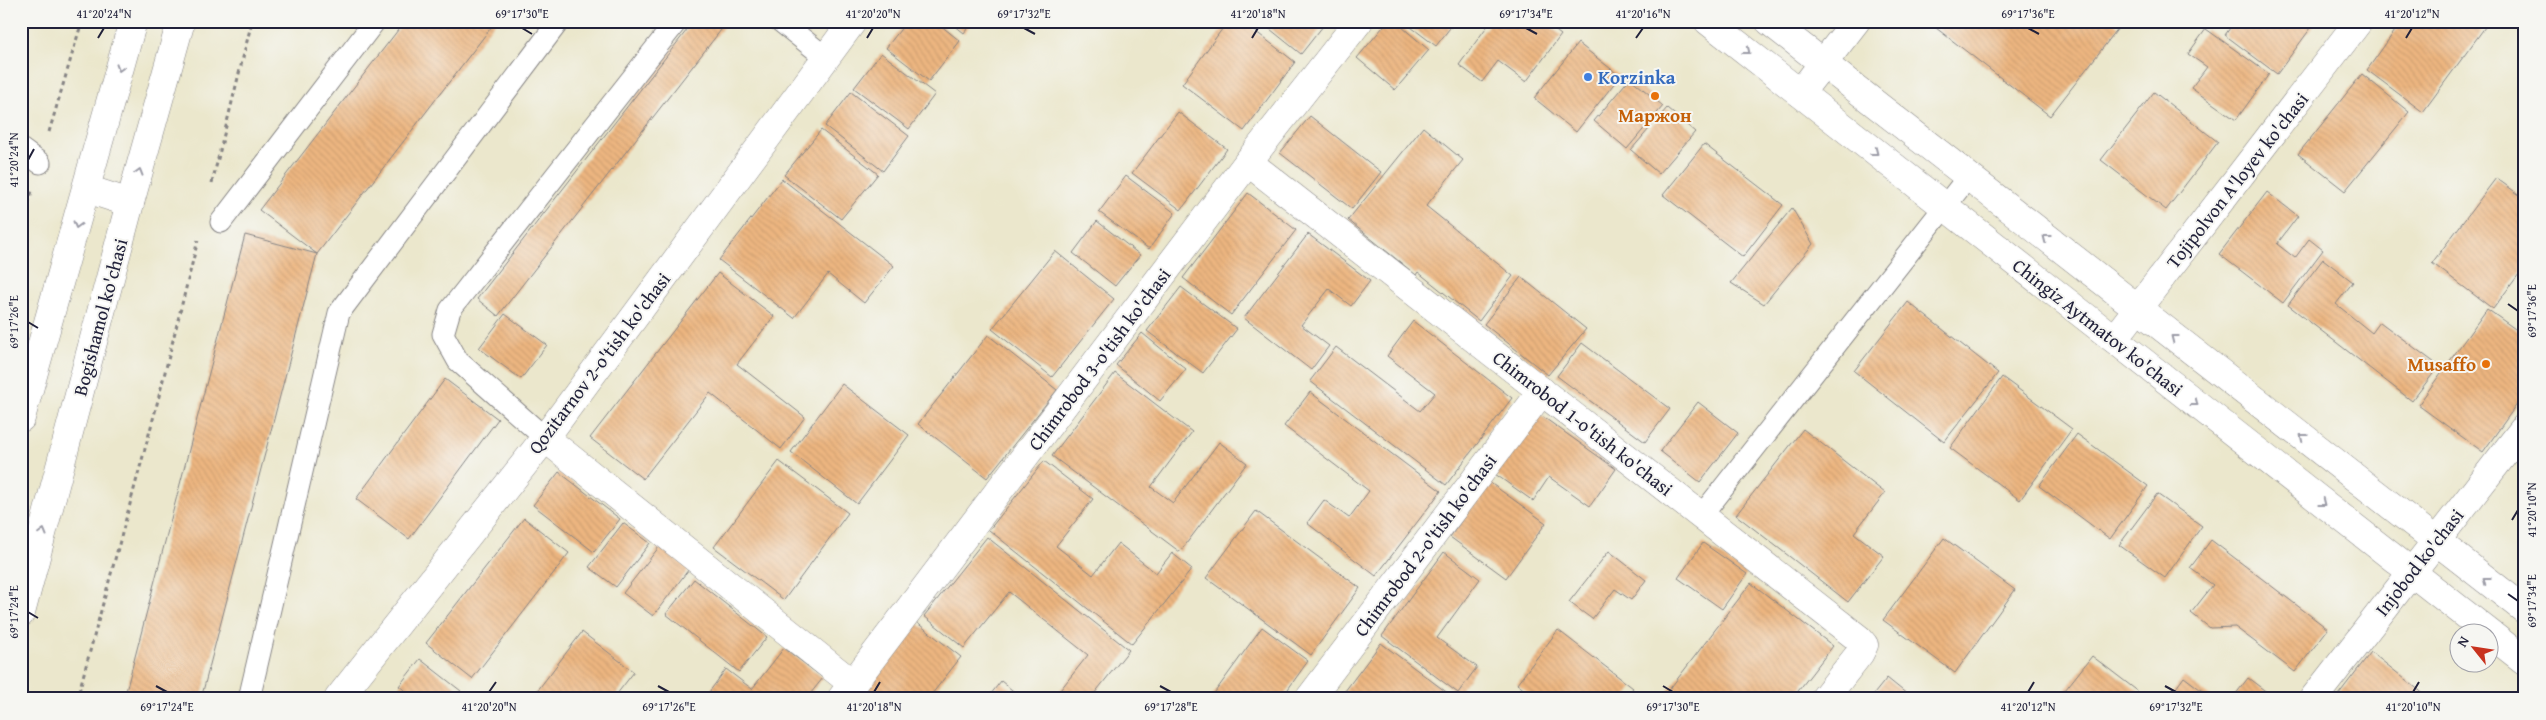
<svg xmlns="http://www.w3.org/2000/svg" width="2546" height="720" viewBox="0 0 2546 720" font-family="'Gentium Book Plus',serif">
  <defs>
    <pattern id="building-back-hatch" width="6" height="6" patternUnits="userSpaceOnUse" patternTransform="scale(1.25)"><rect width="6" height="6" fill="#edb680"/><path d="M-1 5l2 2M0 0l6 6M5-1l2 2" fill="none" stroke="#cb9c70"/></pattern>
  </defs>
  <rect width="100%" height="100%" fill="#f6f6f2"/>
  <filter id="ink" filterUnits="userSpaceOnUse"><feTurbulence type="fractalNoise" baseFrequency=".02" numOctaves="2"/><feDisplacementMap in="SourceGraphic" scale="10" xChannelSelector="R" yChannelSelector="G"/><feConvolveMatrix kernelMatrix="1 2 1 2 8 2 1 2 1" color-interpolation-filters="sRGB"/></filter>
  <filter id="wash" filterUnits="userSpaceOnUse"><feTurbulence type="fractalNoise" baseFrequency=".0096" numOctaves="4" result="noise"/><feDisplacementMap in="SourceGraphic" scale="20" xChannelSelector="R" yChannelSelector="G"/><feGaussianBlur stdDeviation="1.12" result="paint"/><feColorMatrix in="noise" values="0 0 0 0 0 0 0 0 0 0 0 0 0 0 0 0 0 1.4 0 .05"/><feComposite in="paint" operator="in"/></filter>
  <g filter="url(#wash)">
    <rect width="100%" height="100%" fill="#ebe7cc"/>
    <g id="blocks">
      <g fill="url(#building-back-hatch)">
        <polygon points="405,21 496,21 317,254 259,210"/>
        <polygon points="694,21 728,21 498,316 477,299"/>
        <polygon points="907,21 935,21 960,41 929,81 886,48"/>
        <polygon points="949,21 973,21 964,33"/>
        <polygon points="1228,21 1242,21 1295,62 1244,131 1182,84"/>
        <polygon points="1260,21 1327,21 1301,54"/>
        <polygon points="1388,21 1395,21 1429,50 1395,90 1357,58"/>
        <polygon points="1403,21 1449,21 1453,24 1436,46"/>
        <polygon points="1491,21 1543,21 1561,35 1526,82 1498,61 1482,82 1459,65"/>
        <polygon points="1927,21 2112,21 2119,27 2050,116"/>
        <polygon points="2235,21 2316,21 2277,74 2225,35"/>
        <polygon points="2402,21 2488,23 2423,112 2367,70"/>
        <polygon points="2206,29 2269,74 2236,120 2191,88 2207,67 2188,54"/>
        <polygon points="1578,43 1620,76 1576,132 1534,98"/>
        <polygon points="881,53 935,94 909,129 854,88"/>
        <polygon points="2362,74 2409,112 2345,191 2298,154"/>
        <polygon points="1630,78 1663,106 1627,149 1594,121"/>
        <polygon points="851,92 909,136 883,171 825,126"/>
        <polygon points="2154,92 2218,142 2166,210 2101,160"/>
        <polygon points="1667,108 1695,132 1659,174 1631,150"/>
        <polygon points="1178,112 1227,149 1181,210 1132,173"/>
        <polygon points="1310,116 1381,172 1352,209 1280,153"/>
        <polygon points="1423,127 1463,160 1426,206 1513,276 1479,321 1418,272 1416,275 1348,220"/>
        <polygon points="821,130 878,174 841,219 784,175"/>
        <polygon points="1704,144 1783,205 1743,257 1663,195"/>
        <polygon points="1126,176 1175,213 1149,249 1099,212"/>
        <polygon points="2496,178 2525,199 2525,266 2493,309 2432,263"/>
        <polygon points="782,179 894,266 864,303 828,274 794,318 719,260"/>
        <polygon points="2267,192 2298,216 2277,244 2295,258 2309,239 2323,250 2283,303 2219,254"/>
        <polygon points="1248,193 1296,230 1231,315 1183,278"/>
        <polygon points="1792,208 1813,244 1764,304 1731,283"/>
        <polygon points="1097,221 1140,255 1115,286 1073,253"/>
        <polygon points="1308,234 1370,281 1351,306 1329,289 1301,325 1329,346 1311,370 1244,318"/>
        <polygon points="245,235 317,254 201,699 124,699"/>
        <polygon points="1055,251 1114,299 1052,377 992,329"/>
        <polygon points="2323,259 2353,282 2336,304 2372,333 2380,322 2439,366 2412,401 2288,305"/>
        <polygon points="718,273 774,316 737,364 805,417 781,449 710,393 643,479 590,438"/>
        <polygon points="1521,277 1586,329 1548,375 1484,324"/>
        <polygon points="1181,287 1237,329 1203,373 1147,331"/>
        <polygon points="1908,302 1998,373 1944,442 1854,371"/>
        <polygon points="2487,309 2525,336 2525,393 2483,452 2418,405"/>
        <polygon points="505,314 547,345 521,379 479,348"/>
        <polygon points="1413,321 1512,398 1446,485 1310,381 1336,347 1420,411 1435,393 1387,356"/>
        <polygon points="1142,333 1186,369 1160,401 1116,365"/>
        <polygon points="988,335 1057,390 987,478 918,424"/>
        <polygon points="1582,343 1670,409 1645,442 1557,376"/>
        <polygon points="1115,373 1192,432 1151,487 1173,503 1219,442 1247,463 1180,552 1052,456"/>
        <polygon points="2002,377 2072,429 2020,500 1950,448"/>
        <polygon points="445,379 498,419 409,539 356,499"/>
        <polygon points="842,384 909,435 857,504 791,452"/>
        <polygon points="1310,392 1441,491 1376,576 1307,523 1324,500 1349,518 1369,491 1284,426"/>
        <polygon points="1698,402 1738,433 1700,482 1660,451"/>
        <polygon points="1539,414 1616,469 1590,506 1549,477 1533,501 1495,474"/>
        <polygon points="1803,429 1885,493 1854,533 1884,556 1848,602 1736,515"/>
        <polygon points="2077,434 2148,486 2110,539 2039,486"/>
        <polygon points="779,461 848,513 784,600 714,547"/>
        <polygon points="1044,461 1093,499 1056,546 1093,575 1118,543 1156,573 1172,553 1192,569 1132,644 989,530"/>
        <polygon points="559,472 620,519 594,552 533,505"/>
        <polygon points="1489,482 1546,523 1506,578 1450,537"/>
        <polygon points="2157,494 2202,526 2165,578 2119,545"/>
        <polygon points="1256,511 1360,588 1311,655 1206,578"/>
        <polygon points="524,518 569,553 472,679 426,643"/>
        <polygon points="623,523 650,543 616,587 589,567"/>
        <polygon points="987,537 1129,650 1090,699 1053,699 1088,655 1009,592 964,648 924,616"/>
        <polygon points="1944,538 2015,590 1955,673 1883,620"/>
        <polygon points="2211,540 2328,629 2295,672 2235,627 2210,628 2191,613 2213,585 2190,568"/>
        <polygon points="1703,543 1747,574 1722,609 1678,578"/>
        <polygon points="659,547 689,569 653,616 623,593"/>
        <polygon points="1609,551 1646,580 1631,600 1615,589 1592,619 1569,602"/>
        <polygon points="1444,552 1480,579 1437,638 1477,667 1458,693 1382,636"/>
        <polygon points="694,579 767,637 739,672 666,614"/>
        <polygon points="1751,583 1833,646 1792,699 1662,699"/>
        <polygon points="916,622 961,657 928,699 858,699"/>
        <polygon points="1262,627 1308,661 1281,699 1210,699"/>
        <polygon points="1558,630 1633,688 1624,699 1536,699 1517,684"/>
        <polygon points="582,632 634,672 613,699 531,699"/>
        <polygon points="1381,643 1453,697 1452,699 1339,699"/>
        <polygon points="784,648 823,678 806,699 704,699 726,669 752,689"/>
        <polygon points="2371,652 2430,699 2335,699"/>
        <polygon points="2092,656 2148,699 2058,699"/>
        <polygon points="420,659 461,691 455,699 416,699 399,686"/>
        <polygon points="2184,677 2213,699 2168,699"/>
        <polygon points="1887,678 1913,699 1870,699"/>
        <polygon points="2248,678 2276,699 2232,699"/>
        <polygon points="1001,681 1023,699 987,699"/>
        <polygon points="392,694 399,699 388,699"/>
      </g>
    </g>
  </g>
  <g filter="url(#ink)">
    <use href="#blocks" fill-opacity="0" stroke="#868484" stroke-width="1"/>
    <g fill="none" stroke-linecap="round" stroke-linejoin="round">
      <g stroke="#868484" stroke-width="23">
        <g id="service">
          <polyline points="780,21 825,57"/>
          <polyline points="21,149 40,163"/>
          <polyline points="221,222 375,21"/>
          <polyline points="545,438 458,361 443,334 450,310 677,21"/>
          <polyline points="1702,515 1968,177"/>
          <polyline points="249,699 339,313 559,21"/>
        </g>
      </g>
      <g stroke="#868484" stroke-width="29">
        <g id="minor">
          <polyline points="1800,93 1856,21"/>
          <polyline points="1248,162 1859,639 1864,645 1860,653 1824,699"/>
          <polyline points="2114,339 2359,21"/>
          <polyline points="545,438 853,684"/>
          <polyline points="338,699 545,438 853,21"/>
          <polyline points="841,699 1248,162 1359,21"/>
          <polyline points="1309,699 1542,391"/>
          <polyline points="2313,699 2525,427"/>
        </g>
      </g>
      <g stroke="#868484" stroke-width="29">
        <g id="secondary">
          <polyline points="1708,21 2525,661"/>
          <polyline points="1769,21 2525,610"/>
          <polyline points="87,189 130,203"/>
          <polyline points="21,418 133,21"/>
          <polyline points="21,613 130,203 181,21"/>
        </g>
      </g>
      <g stroke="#868484" stroke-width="3" stroke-dasharray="4 4" stroke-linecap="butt">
        <polyline points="49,132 82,21"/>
        <polyline points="212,183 252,21"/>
        <polyline points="21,226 32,191"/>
        <polyline points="77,699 155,412 198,240"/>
      </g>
      <use href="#service" stroke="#fff" stroke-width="21"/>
      <use href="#minor" stroke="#fff" stroke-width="28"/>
      <use href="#secondary" stroke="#fff" stroke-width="28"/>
    </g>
    <defs><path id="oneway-chevron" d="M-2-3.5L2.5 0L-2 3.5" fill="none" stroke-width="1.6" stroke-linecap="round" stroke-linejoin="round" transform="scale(1.25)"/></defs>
    <g stroke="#9c9ca7">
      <use href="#oneway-chevron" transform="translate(1747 51) rotate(38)"/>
      <use href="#oneway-chevron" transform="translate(120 68) rotate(106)"/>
      <use href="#oneway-chevron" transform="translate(1875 152) rotate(38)"/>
      <use href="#oneway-chevron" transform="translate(139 172) rotate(-74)"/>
      <use href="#oneway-chevron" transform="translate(77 225) rotate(106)"/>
      <use href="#oneway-chevron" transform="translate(2046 238) rotate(-142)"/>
      <use href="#oneway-chevron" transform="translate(2174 338) rotate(-142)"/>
      <use href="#oneway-chevron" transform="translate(2195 403) rotate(38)"/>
      <use href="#oneway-chevron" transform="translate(2303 437) rotate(-142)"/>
      <use href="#oneway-chevron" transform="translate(2323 503) rotate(38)"/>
      <use href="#oneway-chevron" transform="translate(43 532) rotate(-75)"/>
      <use href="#oneway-chevron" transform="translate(2486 580) rotate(-142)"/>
    </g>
  </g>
  <path fill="none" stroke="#22223b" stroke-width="2" d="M 522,28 L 532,34M 1024,28 L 1035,34M 1526,28 L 1537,34M 2028,28 L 2039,34M 98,38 L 104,28M 867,38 L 873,28M 1252,38 L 1258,28M 1636,38 L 1643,28M 2406,38 L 2412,28M 28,160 L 34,149M 2508,304 L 2518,311M 28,322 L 38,328M 2512,520 L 2518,510M 2508,594 L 2518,601M 28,612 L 38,618M 156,686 L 167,692M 658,686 L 669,692M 1160,686 L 1171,692M 1663,686 L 1673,692M 2165,686 L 2176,692M 489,692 L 496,682M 874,692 L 880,682M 2028,692 L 2034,682M 2413,692 L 2419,682"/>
  <circle fill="#3f7fe0" stroke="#f6f6f2" stroke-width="2" cx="1588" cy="77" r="5"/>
  <g fill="#e8710a" stroke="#f6f6f2" stroke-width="2">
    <circle cx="1655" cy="96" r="5"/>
    <circle cx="2486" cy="364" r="5"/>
  </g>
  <g text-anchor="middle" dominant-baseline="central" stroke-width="4" stroke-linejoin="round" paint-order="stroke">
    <g font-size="19" font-weight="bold" fill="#366cbe" stroke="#f6f6f2" text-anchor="start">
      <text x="1598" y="77">Korzinka</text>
    </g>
    <g font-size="19" font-weight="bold" fill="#c56008" stroke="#f6f6f2">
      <text x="1655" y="115">Маржон</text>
      <text x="2476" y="364" text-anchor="end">Musaffo</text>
    </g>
    <g font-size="19" fill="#22223b" stroke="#f6f6f2">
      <text transform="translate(2237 180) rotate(-52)">Tojipolvon A'loyev ko'chasi</text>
      <text transform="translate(100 317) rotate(-75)">Bogishamol ko'chasi</text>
      <text transform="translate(2098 327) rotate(38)">Chingiz Aytmatov ko'chasi</text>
      <text transform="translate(1099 359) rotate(-53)">Chimrobod 3-o'tish ko'chasi</text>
      <text transform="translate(599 363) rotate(-53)">Qozitarnov 2-o'tish ko'chasi</text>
      <text transform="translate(1583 423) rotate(38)">Chimrobod 1-o'tish ko'chasi</text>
      <text transform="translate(1425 545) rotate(-53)">Chimrobod 2-o'tish ko'chasi</text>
      <text transform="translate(2419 562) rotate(-52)">Injobod ko'chasi</text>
    </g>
  </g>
  <rect width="2546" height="720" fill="none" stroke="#f6f6f2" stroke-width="55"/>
  <g transform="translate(2474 648) rotate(300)"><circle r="24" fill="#f6f6f2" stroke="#a1a1a9"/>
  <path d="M0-4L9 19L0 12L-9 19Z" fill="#c8321e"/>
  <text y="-8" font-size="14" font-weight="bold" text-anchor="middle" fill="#22223b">N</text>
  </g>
  <rect x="28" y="28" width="2490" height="664" fill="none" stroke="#22223b" stroke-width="2"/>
  <g font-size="12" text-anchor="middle" fill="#22223b">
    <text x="104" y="18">41°20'24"N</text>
    <text x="522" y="18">69°17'30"E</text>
    <text x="873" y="18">41°20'20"N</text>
    <text x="1024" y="18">69°17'32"E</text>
    <text x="1258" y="18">41°20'18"N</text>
    <text x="1526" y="18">69°17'34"E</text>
    <text x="1643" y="18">41°20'16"N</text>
    <text x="2028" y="18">69°17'36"E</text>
    <text x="2412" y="18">41°20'12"N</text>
    <text transform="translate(14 160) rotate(-90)" y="4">41°20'24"N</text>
    <text transform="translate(2532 311) rotate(-90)" y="4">69°17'36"E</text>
    <text transform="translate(14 322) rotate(-90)" y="4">69°17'26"E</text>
    <text transform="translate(2532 510) rotate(-90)" y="4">41°20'10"N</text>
    <text transform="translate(2532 601) rotate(-90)" y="4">69°17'34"E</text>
    <text transform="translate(14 612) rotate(-90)" y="4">69°17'24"E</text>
    <text x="167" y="711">69°17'24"E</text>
    <text x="489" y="711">41°20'20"N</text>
    <text x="669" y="711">69°17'26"E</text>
    <text x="874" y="711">41°20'18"N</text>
    <text x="1171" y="711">69°17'28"E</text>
    <text x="1673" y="711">69°17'30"E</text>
    <text x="2028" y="711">41°20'12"N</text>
    <text x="2176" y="711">69°17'32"E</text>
    <text x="2413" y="711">41°20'10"N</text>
  </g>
</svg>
